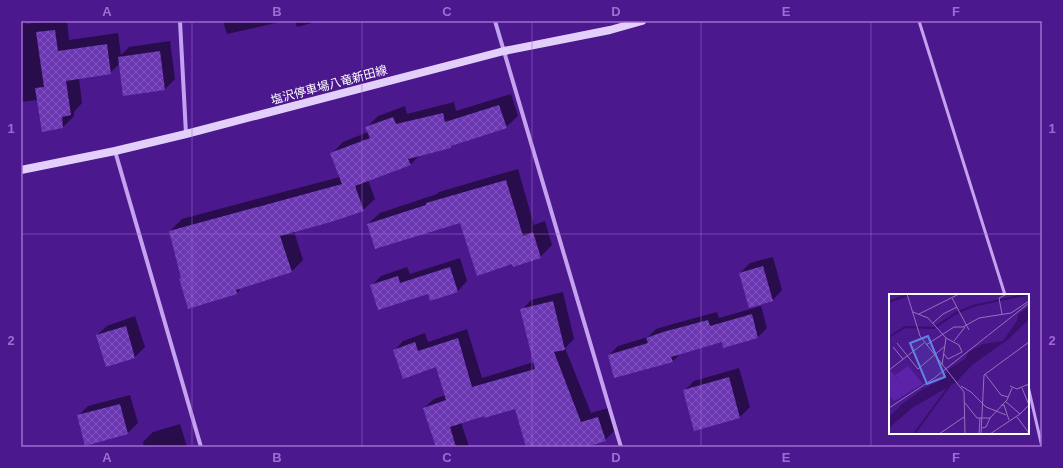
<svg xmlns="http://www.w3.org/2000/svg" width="1063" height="468" viewBox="0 0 1063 468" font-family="Arial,'Noto Sans JP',sans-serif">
  <defs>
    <pattern id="building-cross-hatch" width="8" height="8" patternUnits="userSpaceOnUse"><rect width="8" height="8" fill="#6c37b2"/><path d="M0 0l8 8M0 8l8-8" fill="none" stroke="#8255be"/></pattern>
  </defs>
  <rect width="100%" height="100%" fill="#4b188d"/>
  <g fill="#0007">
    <polygon points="21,21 25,21 26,24 50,21 67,21 69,40 118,33 121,55 129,47 170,41 175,79 165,89 120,63 110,73 79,78 82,103 74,112 74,116 63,127 38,100 21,102"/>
    <polygon points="223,21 285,21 227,34"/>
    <polygon points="295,21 319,21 297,27"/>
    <polygon points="511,94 518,116 506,127 453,144 451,147 420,155 410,165 368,180 375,199 363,210 294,231 303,260 292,271 243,286 237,293 189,307 170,231 182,219 340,177 332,153 343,142 368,132 367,127 378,116 405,106 407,114 454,102 456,111"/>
    <polygon points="518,169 534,225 545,221 552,245 540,257 513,263 460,221 368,224 380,213 437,194 439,192"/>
    <polygon points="773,257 782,290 773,300 740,273 750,263"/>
    <polygon points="460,258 467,281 458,291 428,293 371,286 381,276 407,267 410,274"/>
    <polygon points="563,292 574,339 565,348 591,413 608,408 615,430 605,440 582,447 527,447 515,408 484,414 461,422 469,447 432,447 436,444 424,408 434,399 446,395 437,366 394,351 403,341 425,333 428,342 467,329 482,378 534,362 522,310 531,300"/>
    <polygon points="761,306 767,328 758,337 724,347 723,341 681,353 672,362 609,355 618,346 648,337 656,329 673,324 717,312 719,318"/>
    <polygon points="135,316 145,347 135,357 106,366 97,335 107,326"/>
    <polygon points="739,368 750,407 740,417 684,391 694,381"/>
    <polygon points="130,395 138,423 128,433 78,416 88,406"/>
    <polygon points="180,424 187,447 144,447 143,442 153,432"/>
  </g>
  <g fill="url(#building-cross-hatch)">
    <polygon points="55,30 58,51 107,44 111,74 66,81 71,115 62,117 63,128 42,132 35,88 44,87 36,32"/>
    <polygon points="160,51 165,90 123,96 118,57"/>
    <polygon points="499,105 507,128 451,146 451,148 408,159 411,165 355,186 364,211 331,222 280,236 292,272 236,290 237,294 188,309 179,278 181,278 169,231 342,184 330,153 370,138 365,127 393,117 396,124 443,113 445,122"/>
    <polygon points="506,180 523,236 533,232 541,258 513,267 512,264 477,276 460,223 375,249 367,224 426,205 426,203"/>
    <polygon points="763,266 773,301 749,308 739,273"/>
    <polygon points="450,267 458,292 430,301 428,294 378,310 370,285 398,276 400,283"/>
    <polygon points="553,301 565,350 554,352 581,422 598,417 606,441 586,447 526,447 515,409 484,418 484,416 450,427 456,447 436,447 423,408 446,400 436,367 403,379 393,350 415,342 418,351 458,338 472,387 535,369 520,309"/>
    <polygon points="752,314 758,338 723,348 722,342 671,357 673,362 614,378 608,355 648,343 646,338 663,332 708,320 710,326"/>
    <polygon points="126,326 135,358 106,367 96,335"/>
    <polygon points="729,377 740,418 694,431 683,390"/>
    <polygon points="120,404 128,434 85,446 77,415"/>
  </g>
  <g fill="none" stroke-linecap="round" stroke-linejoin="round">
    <g stroke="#c3a3ef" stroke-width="3">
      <polyline points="919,21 1005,295"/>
      <polyline points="1028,386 1042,447"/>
    </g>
    <g stroke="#c3a3ef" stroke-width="4">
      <polyline points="180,21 186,134"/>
      <polyline points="495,21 621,447"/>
      <polyline points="115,151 201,447"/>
    </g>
    <polyline stroke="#e3d0fa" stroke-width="8" points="21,170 115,151 186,134 504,51 610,30 642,21"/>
  </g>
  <path fill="none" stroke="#a36bd2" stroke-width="1" stroke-opacity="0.55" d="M 192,21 L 192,447M 362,21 L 362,447M 532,21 L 532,447M 701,21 L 701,447M 871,21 L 871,447M 21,234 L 1042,234"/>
  <g text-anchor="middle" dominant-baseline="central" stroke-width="3.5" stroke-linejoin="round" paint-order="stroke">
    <g font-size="12" fill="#fff" stroke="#4b188d">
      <text transform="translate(329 85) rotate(-15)">塩沢停車場八竜新田線</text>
    </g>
  </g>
  <g transform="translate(889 294)">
    <rect width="140" height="140" fill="#4b188d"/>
    <path d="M 19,72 L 34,90 L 5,107 L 0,101 L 0,78 L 2,77 L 13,91 L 6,81 Z" fill="#5c23a8"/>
    <path d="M 140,12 L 140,25 L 121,44 L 83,71 L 66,89 L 23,114 L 0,134 L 0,123 L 12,111 L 34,95 L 54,85 L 60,75 L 76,65 L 80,58 L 94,50 L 114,47 L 128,27 L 129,21 Z" fill="#380f6a"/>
    <path fill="none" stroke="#380f6a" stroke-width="2" d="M 0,8 L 21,0M 0,43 L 16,33 L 45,34 L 67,19 L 84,12 L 139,0M 25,140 L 61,91"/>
    <path fill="none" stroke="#9374bb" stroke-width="1" d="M 18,0 L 31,42 L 75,98 L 76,140M 63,4 L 80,36M 24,18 L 39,24 L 57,44 L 70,51 L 73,58 L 59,65 L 55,60M 30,20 L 70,0M 113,20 L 110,4 L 118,0M 44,29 L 54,20 L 68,13M 65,47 L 76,33M 8,49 L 29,75 L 56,52M 37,51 L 65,33 L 74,33 L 90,24 L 122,19 L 140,7M 4,53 L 14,65M 53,71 L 57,44M 0,76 L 35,49M 96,80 L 112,101 L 119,103M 72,92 L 82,98 L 97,113 L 117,121M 121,92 L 128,95 L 140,90M 133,94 L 140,111M 116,107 L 131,120M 76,109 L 88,124 L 101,124M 112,111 L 115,111 L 120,126M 0,114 L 44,85 L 140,9M 128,123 L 140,139M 93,134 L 97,133 L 101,124 L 118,106 L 123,94M 50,140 L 75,123M 90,140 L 91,124M 92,140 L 95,81 L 140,48M 101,140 L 131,120 L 140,111"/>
    <path fill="#6183e4" fill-opacity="0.15" stroke="#6183e4" stroke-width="2" d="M 39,42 L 56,83 L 38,90 L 21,49 Z"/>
    <rect width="140" height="140" fill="none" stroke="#fff" stroke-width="2"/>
  </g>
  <rect width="1063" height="468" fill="none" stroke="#4b188d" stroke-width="44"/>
  <rect x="22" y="22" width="1019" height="424" fill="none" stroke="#a36bd2" stroke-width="1.5"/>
  <g font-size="13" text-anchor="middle" font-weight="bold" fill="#a36bd2">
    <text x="107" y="16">A</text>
    <text x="277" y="16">B</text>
    <text x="447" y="16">C</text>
    <text x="616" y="16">D</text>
    <text x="786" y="16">E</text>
    <text x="956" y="16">F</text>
    <text x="11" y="133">1</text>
    <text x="1052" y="133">1</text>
    <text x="11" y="345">2</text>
    <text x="1052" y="345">2</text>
    <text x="107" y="462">A</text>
    <text x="277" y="462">B</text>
    <text x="447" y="462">C</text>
    <text x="616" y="462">D</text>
    <text x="786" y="462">E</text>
    <text x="956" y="462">F</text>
  </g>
</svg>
